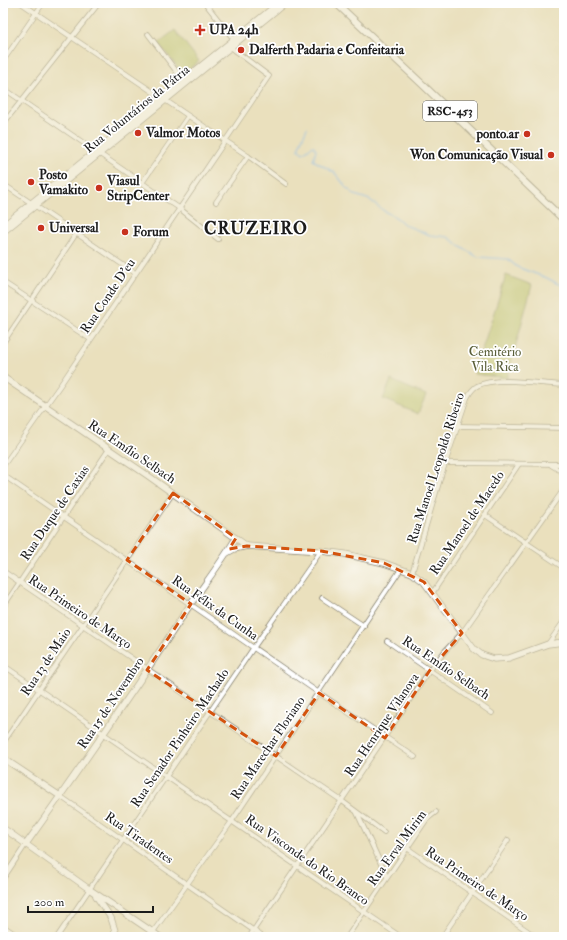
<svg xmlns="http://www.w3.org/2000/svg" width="567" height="940" viewBox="0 0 567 940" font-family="'IM FELL Double Pica',serif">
  <rect width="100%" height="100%" fill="#fff"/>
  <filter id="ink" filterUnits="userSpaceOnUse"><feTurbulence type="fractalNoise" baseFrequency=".025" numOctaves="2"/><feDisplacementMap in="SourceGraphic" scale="8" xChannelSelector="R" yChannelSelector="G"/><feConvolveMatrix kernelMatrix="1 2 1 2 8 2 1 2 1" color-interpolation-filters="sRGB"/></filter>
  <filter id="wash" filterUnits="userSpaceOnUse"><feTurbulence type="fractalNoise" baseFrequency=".012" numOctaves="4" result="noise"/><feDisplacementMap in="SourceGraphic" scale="16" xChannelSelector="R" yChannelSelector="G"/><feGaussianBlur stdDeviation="0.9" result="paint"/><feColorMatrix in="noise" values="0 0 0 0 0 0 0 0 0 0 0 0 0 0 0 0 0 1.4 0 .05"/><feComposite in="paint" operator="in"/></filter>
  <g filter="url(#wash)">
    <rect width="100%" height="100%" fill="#eae0bd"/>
    <g fill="#b4c062" stroke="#686e3f">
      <polygon points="175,30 199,61 183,74 158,43"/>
      <polygon points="506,275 532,285 507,378 474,374"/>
      <polygon points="391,380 426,395 418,414 383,399"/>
    </g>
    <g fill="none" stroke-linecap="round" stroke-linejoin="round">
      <polyline stroke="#82b8f1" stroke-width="1.5" points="307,128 299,146 299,150 303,153 311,147 314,146 316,150 313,160 335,173 347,188 355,195 370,200 384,211 397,218 405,225 430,235 448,237 461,247 478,257 508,259 517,267 547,278 558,284 564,285"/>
    </g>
  </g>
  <g filter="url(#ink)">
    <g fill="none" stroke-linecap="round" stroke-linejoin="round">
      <g stroke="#837e6c" stroke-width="5.5">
        <g id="minor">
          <polyline points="21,3 248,156 286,184"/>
          <polyline points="205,3 235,41"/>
          <polyline points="148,34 183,80"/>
          <polyline points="3,61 43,3"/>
          <polyline points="3,88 179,208 218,239"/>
          <polyline points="3,124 99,3"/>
          <polyline points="142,183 188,116"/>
          <polyline points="3,184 135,273"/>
          <polyline points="216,202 248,156"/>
          <polyline points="3,282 90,339"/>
          <polyline points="3,343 76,234"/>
          <polyline points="458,426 564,428"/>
          <polyline points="447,463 564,464"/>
          <polyline points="551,465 564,473"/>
          <polyline points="3,466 61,384 269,76 229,46"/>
          <polyline points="3,475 319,693 415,757"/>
          <polyline points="485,515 564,568"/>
          <polyline points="3,571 342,801 384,832"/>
          <path d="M 412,573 L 441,476 L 467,398 C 469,394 472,389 477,386 C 495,376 542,384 564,385"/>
          <polyline points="433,592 519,464"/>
          <polyline points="322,598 364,626"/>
          <polyline points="3,607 109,449"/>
          <polyline points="387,641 492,713"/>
          <polyline points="548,644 564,621"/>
          <polyline points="3,665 401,937"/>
          <polyline points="3,743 173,493"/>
          <polyline points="60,796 263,937"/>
          <polyline points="357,813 387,877"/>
          <polyline points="407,848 535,936 534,937"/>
          <polyline points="3,879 26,844"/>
          <polyline points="3,926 19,937"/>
          <polyline points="153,932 232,821 401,569"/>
          <polyline points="57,937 254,647 321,551"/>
          <polyline points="249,937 430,670 445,651 462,633 564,489"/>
          <polyline points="347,937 427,819 436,812"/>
          <polyline points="442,937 508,840"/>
        </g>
      </g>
      <g stroke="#837e6c" stroke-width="7">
        <g id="major">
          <polyline points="3,226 279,3"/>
          <polyline points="3,232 285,3"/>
          <polyline points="3,377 147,475 247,546"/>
          <polyline points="227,553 234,549 247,546 321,551 345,554 384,563 401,569 412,573 424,582 474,649 482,655 494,659 509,658 548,644 564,642"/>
          <polyline points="3,758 60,796"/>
          <polyline points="3,828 89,889 160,937"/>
          <path d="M 26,844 C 81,767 135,689 186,611 C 203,586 221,563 236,538"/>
          <polyline points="96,896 111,918 117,937"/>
        </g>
      </g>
      <g stroke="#837e6c" stroke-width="8">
        <polyline id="highway" points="336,3 421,83 564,220"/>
      </g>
      <use href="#minor" stroke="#fff" stroke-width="4"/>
      <use href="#major" stroke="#fff" stroke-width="5.5"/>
      <use href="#highway" stroke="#fff" stroke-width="6"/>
    </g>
  </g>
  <path d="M0 0H567V940H0ZM 173,493 L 236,538 L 229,549 L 247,546 L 321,551 L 384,563 L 424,582 L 462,633 L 430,670 L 385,738 L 319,693 L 276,756 L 147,670 L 191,604 L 127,560 Z" fill="#eae0bd" fill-opacity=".55" fill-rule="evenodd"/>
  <path fill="none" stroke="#d4530e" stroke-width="3" stroke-dasharray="8 5" stroke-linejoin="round" d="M 173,493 L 236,538 L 229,549 L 247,546 L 321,551 L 384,563 L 424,582 L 462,633 L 430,670 L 385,738 L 319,693 L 276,756 L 147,670 L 191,604 L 127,560 Z"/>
  <g fill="#c8321e" stroke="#fff" stroke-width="1.5">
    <path d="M198 24h4v4h4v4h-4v4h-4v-4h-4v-4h4z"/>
    <circle cx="241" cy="50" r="4"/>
    <circle cx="138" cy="133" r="4"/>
    <circle cx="527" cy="134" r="4"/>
    <circle cx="551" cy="155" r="4"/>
    <circle cx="31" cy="182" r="4"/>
    <circle cx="99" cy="188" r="4"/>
    <circle cx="41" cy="228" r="4"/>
    <circle cx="125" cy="232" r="4"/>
  </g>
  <g text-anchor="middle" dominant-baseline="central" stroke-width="3.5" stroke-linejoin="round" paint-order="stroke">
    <rect fill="#fff" stroke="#606060" stroke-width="1" x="423" y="101" width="54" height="20" rx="3"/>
    <g font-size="12" font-weight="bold" fill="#1c1c1c">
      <text x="450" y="111">RSC-453</text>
    </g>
    <g font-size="13" font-weight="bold" fill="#1c1c1c" stroke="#fff" text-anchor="start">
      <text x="209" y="30">UPA 24h</text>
      <text x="249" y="50">Dalferth Padaria e Confeitaria</text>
      <text x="146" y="133">Valmor Motos</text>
      <text x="519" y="134" text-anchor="end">ponto.ar</text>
      <text x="543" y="155" text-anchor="end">Won Comunicação Visual</text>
      <text x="39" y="175">Posto<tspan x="39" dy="15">Vamakito</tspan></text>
      <text x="107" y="181">Viasul<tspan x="107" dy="15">StripCenter</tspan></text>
      <text x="49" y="228">Universal</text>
      <text x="133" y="232">Forum</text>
    </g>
    <g font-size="13" fill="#1c1c1c" stroke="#fff">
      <text transform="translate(137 109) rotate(-39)">Rua Voluntários da Pátria</text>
      <text transform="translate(108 296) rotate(-56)">Rua Conde D'eu</text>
      <text transform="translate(132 452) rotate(34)">Rua Emílio Selbach</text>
      <text transform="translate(436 468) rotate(-72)">Rua Manoel Leopoldo Ribeiro</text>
      <text transform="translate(55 513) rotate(-56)">Rua Duque de Caxias</text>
      <text transform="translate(467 523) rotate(-56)">Rua Manoel de Macedo</text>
      <text transform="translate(215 608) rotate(35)">Rua Félix da Cunha</text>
      <text transform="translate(80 612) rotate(34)">Rua Primeiro de Março</text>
      <text transform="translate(46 662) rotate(-56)">Rua 13 de Maio</text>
      <text transform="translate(446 668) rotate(34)">Rua Emílio Selbach</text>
      <text transform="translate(111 703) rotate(-56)">Rua 15 de Novembro</text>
      <text transform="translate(382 725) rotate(-56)">Rua Henrique Vilanova</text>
      <text transform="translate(180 738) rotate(-56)">Rua Senador Pinheiro Machado</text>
      <text transform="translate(268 748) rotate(-56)">Rua Marechar Floriano</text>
      <text transform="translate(139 838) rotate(35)">Rua Tiradentes</text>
      <text transform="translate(397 848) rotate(-54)">Rua Erval Mirim</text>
      <text transform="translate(307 860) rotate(35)">Rua Visconde do Rio Branco</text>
      <text transform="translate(477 884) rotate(34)">Rua Primeiro de Março</text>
    </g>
    <g font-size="13" fill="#595e38" stroke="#fff">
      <text x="495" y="352">Cemitério<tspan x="495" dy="15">Vila Rica</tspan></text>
    </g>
    <g font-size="17" font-weight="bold" letter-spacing="1" fill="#1c1c1c" stroke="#fff">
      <text x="256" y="228">CRUZEIRO</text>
    </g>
  </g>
  <rect width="567" height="940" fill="none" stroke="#fff" stroke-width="16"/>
  <path d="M28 906v6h125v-6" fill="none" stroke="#1c1c1c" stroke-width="2"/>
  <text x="34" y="906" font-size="12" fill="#1c1c1c" stroke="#ffffff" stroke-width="3" paint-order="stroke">200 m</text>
</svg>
